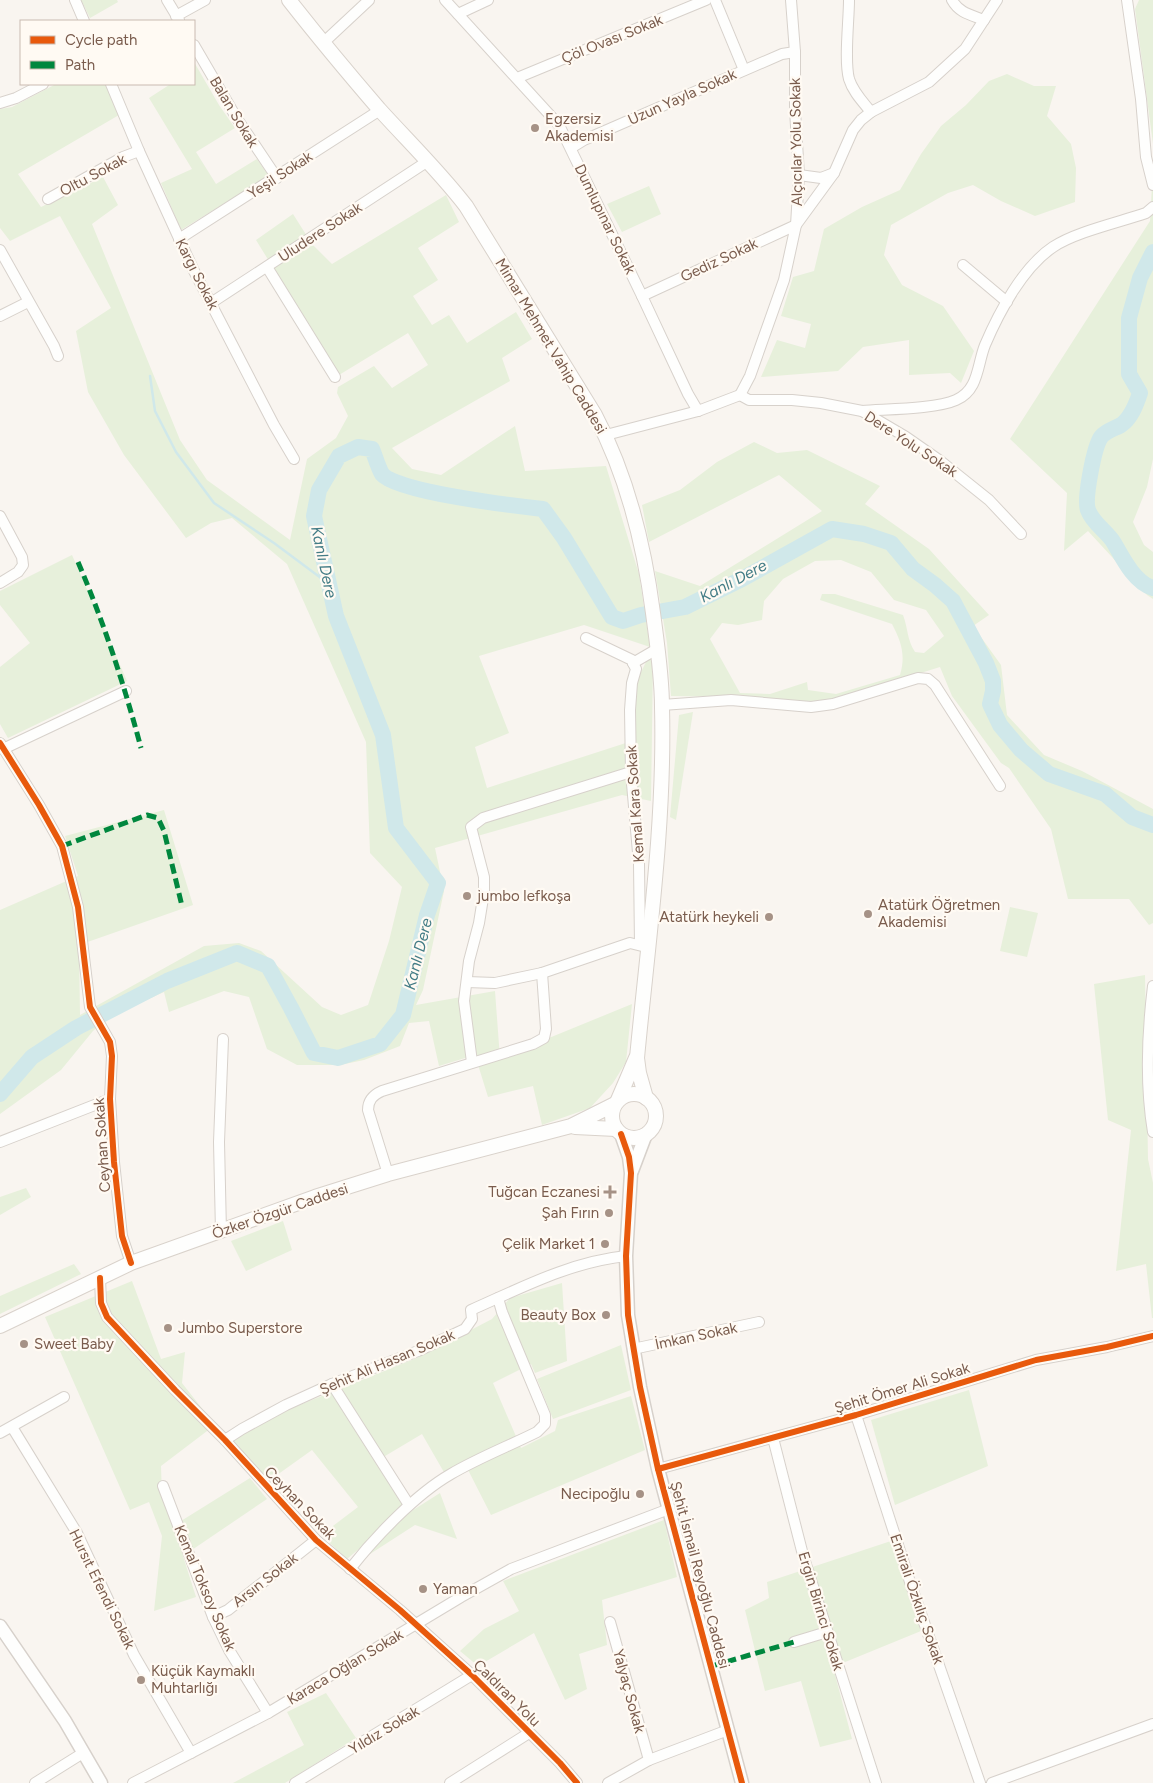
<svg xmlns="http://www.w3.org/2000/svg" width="1153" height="1783" viewBox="0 0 1153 1783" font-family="Figtree,sans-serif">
  <rect width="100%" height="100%" fill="#f9f5f0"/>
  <g fill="#e7f0db" fill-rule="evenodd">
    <polygon points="81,0 117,0 118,2 90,18"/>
    <polygon points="1139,0 1153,0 1153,144 1135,9"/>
    <polygon points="194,62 219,105 235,128 196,152 216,184 257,159 269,176 181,230 161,183 192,169 149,98 169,85 168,84 194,84"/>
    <polygon points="1007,74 1034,86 1056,86 1047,116 1071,144 1076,168 1075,202 1035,216 1001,201 973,185 948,193 891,225 884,255 902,285 943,306 974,351 961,383 950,373 909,375 909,340 863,347 838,371 761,377 777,340 805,348 811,324 781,316 793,277 814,271 824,229 862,207 900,190 921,154 941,126 966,105 989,81"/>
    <polygon points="56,84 105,84 119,115 18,174 41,207 103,177 118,205 92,224 180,440 207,480 290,540 307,459 336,438 348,416 337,393 338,387 374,366 392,388 428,365 408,333 339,375 256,240 293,214 312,244 332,264 446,195 459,222 418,248 438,280 413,296 432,325 449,315 467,343 516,312 532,339 502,358 510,381 392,448 412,469 441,475 515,426 525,471 606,466 639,574 650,647 584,625 479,656 509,733 475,747 487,788 635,740 636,682 648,658 653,662 651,801 622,795 435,848 444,891 423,990 416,1005 495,991 500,1058 632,1004 626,1062 613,1083 590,1108 542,1125 533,1086 488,1097 475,1055 439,1066 429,1021 409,1023 400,1046 364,1060 340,1065 297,1065 267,1049 249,997 224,991 169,1012 164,992 107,1018 93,1031 61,1070 0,1114 0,910 78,876 65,836 164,810 193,905 79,945 80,1015 204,946 239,943 261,951 322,1007 341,1015 368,1005 389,941 402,887 370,853 366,742 287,564 232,518 211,523 186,538 124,455 88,392 76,331 111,308 60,216 10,241 0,228 0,109 12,107"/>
    <polygon points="1153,167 1153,459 1147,487 1133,522 1144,545 1153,552 1153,599 1147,595 1088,531 1064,551 1067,493 1010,439 1150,221"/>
    <polygon points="649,186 661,214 622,232 607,204"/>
    <path d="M 754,442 L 777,453 L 807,450 L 880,486 L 865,504 L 929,549 L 989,615 L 973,626 L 1001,665 L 1007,715 L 1044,755 L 1082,771 L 1153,809 L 1153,923 L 1149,925 L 1129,899 L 1068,899 L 1051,829 L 1009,768 L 1001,763 L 952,696 L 940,667 L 834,700 L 814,702 L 736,697 L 671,696 L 667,643 L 655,571 L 700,586 L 822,511 L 779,475 L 649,542 L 642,505 L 680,490 L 717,462 ZM 841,560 L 871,572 L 894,600 L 926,610 L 944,636 L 924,653 L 915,652 C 907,640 908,628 903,615 L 835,594 L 822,594 L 820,600 L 892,624 C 901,641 906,655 900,675 L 836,694 L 808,690 L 807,682 L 770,694 L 740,693 L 710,639 L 722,623 L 738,625 L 762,620 L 764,601 L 783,579 L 815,561 Z"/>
    <polygon points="72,555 127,681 8,738 0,724 0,667 30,643 0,605 0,591"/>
    <polygon points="693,712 676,820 670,817 679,715"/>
    <polygon points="1010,907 1038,913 1027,957 1000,951"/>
    <polygon points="1145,975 1148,1159 1153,1183 1153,1318 1152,1318 1146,1264 1116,1271 1131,1130 1108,1120 1094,984"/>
    <polygon points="26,1188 31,1197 0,1215 0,1197"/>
    <polygon points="283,1221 292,1250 246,1271 231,1241"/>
    <polygon points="74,1264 81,1274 0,1314 0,1296"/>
    <polygon points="132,1281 161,1359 185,1352 182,1383 215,1425 161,1466 162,1497 173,1526 250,1478 267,1499 183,1556 196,1597 154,1611 162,1536 149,1502 130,1510 45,1317"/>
    <polygon points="562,1283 567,1361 535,1373 531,1364 493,1383 521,1448 555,1431 558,1420 631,1396 645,1450 491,1515 464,1462 445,1474 422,1434 375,1462 410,1512 440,1493 457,1539 415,1525 370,1554 360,1548 347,1559 321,1535 358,1507 312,1450 270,1480 225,1435 419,1357 492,1319 510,1298"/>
    <polygon points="621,1345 631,1390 553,1419 537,1379"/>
    <polygon points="969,1390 988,1466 895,1505 871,1420"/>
    <polygon points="664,1520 677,1577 602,1600 607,1645 579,1654 587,1689 565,1700 534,1633 478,1666 460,1651 484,1629 519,1611 503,1581"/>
    <polygon points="891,1541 921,1631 833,1667 852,1739 820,1747 801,1681 765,1691 745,1610 769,1598 767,1582"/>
    <polygon points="326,1693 356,1738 285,1783 233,1783 304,1745 287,1712"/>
  </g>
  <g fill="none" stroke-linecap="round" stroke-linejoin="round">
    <polyline stroke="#d0e8ea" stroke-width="2.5" points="150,376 155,411 176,452 214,503 274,543 329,584"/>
    <g stroke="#d0e8ea" stroke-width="16">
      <path d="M 1153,252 L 1140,278 L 1129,318 L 1129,374 L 1140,393 C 1136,405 1131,418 1121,425 C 1114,429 1106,431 1101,437 C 1094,447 1084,499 1088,510 C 1093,524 1107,531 1114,543 C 1123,559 1135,583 1153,588"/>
      <path d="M 0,1094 L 32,1057 L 76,1028 L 167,981 L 237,953 L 268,966 L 291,1008 L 314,1053 L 338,1058 L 380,1044 L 403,1015 L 427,915 L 438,883 L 396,828 L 383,735 L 336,616 L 314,516 L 319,490 L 339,456 L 358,447 L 372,449 C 375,456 378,467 382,474 C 396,492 516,506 543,509 L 564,538 L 612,617 L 623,621 L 641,615 L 685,607 L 742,579 L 832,529 L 864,534 L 891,543 L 913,569 L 935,585 L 953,601 L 986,663 L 993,681 L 993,691 L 990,704 L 1000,725 L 1021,750 L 1049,774 L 1105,794 L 1132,817 L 1153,825"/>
    </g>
    <g stroke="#d7d1cb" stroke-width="12">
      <g id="minor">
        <polyline points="75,0 84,21"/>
        <polyline points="167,0 179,20"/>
        <polyline points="445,0 559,125 642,296 688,394 698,411"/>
        <polyline points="715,0 744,70"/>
        <path d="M 849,0 C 849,21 844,60 849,79 C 853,92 863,102 871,112"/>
        <path d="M 952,0 C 959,13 971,15 984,20"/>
        <polyline points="1127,0 1141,99 1146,157 1153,185"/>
        <polyline points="458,14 488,0"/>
        <polyline points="176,16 205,0"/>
        <polyline points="323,43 369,0"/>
        <polyline points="194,45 236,117 277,178"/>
        <polyline points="517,78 706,0"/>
        <polyline points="111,84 139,151 194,271 274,425 294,459"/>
        <polyline points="0,103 16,98 43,84"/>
        <polyline points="571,148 584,140 782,54 795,52"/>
        <polyline points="799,175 821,178 834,173"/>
        <polyline points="48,199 123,157 139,151"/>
        <polyline points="179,239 380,110"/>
        <polyline points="0,250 54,346 58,356"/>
        <polyline points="963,265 1007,302"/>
        <polyline points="267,267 335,377"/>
        <polyline points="642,296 796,225 834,173 853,130 861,120 871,112 929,82 965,49 997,0"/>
        <polyline points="211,303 428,161"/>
        <polyline points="0,316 28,302"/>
        <polyline points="740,395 750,376 784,280 796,225 799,175 795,110 795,52 791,0"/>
        <polyline points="740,395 749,400 792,400 821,403 862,411 906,437 939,460 989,500 1021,534"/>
        <path d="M 862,411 C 886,409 936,409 956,400 C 979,390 977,365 985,345 C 999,312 1023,267 1053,247 C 1075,232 1120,222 1146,213 L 1153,207"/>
        <polyline points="606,435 698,411 740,395"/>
        <polyline points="0,516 22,557 23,565 18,572 0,583"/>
        <polyline points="586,638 632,660 633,663"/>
        <polyline points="633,663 636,669 632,683 630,710 631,772 639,864 640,945"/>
        <polyline points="633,663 657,649"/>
        <polyline points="662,705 731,700 811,707 833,704 918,678 928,679 935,685 1000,786"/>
        <polyline points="0,743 39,805 62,846 78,907 90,1007 110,1042 112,1056 110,1099 114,1162 122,1236 131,1263"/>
        <polyline points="3,749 126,691"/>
        <polyline points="467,982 495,983 542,973 630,943 646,947"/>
        <path d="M 1153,986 C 1147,1035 1145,1084 1153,1132"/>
        <polyline points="472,1062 464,1001 469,961 479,923 484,892 484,877 471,827 483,818 631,772"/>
        <polyline points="0,1142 110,1099"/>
        <path d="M 388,1174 L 368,1110 C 368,1100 373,1095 382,1091 L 533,1044 L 544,1038 L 546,1029 L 542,973"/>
        <polyline points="221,1232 219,1142 223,1039"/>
        <polyline points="100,1278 101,1303 107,1317 175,1390 225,1440 316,1540 400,1610 472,1675 560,1763 577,1783"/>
        <polyline points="633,1349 759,1322"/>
        <polyline points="332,1384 409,1505"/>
        <polyline points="856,1415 911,1585 980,1783"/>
        <polyline points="12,1427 77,1533 134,1655 191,1753"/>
        <polyline points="0,1433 64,1397"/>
        <polyline points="773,1438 803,1555 876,1783"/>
        <path d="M 225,1440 L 242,1429 L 286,1405 L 332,1384 L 418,1351 L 465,1329 L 472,1319 L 471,1310 C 521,1288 570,1262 626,1256"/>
        <polyline points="658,1469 856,1415 1036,1360 1107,1347 1153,1336"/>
        <polyline points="163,1486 213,1617 229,1650 268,1713"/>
        <path d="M 350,1569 C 375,1537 416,1494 451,1474 C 478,1458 509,1446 537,1432 L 545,1424 L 545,1415 L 502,1312 L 498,1298"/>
        <polyline points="213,1617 228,1610 316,1540"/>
        <polyline points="610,1622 649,1760"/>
        <polyline points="794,1642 827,1632"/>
        <polyline points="35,1783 83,1753"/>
        <polyline points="133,1783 268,1713 461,1597 511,1569 669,1509"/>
        <polyline points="295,1783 472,1675"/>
        <polyline points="450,1783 529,1733"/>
        <polyline points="608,1783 649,1760 728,1730"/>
        <polyline points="992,1783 1153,1724"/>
      </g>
    </g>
    <g stroke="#d7d1cb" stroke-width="15">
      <g id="tertiary">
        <polyline points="621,1134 629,1157 631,1173 626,1256 628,1315 640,1387 658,1469 742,1783"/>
        <polyline points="632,1171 646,1134"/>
        <polyline points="0,1626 65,1721 101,1783"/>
      </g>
    </g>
    <g stroke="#d9d2cb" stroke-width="16">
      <g id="secondary">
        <path d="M 289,0 C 318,37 348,73 379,109 C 408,141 439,171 466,206 L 595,415 C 628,477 644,544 653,613 C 657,644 662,676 662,707 C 665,825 648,941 637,1058 L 639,1073 L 646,1098"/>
        <circle cx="634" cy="1116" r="22"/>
        <polyline points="618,1100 636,1058"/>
        <polyline points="575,1127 616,1129"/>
        <polyline points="0,1326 131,1263 315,1197 388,1174 571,1126 615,1104"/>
      </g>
    </g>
    <use href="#minor" stroke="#fefefd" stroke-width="10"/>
    <use href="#tertiary" stroke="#fefefd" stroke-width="12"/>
    <use href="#secondary" stroke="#fefefd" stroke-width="14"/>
    <g stroke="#00873e" stroke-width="5" stroke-dasharray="10 5" stroke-linecap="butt">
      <path d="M 78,562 C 104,623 124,684 141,748"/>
      <polyline points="62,846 147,815 158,818 164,831 182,906"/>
      <polyline points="712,1666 794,1642"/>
    </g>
    <g stroke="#fffaf3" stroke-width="9">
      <g id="cycleway">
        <polyline points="0,743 39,805 62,846 78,907 90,1007 110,1042 112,1056 110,1099 114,1162 122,1236 131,1263"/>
        <polyline points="621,1134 629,1157 631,1173 626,1256 628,1315 640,1387 658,1469 742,1783"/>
        <polyline points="100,1278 101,1303 107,1317 175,1390 225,1440 316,1540 400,1610 472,1675 560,1763 577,1783"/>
        <polyline points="658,1469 856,1415 1036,1360 1107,1347 1153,1336"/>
      </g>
    </g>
    <use href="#cycleway" stroke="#e8590c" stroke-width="6"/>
  </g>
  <g fill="#a69286" stroke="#fffaf3" stroke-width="2">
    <circle cx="535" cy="128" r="5"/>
    <circle cx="467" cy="896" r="5"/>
    <circle cx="868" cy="914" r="5"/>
    <circle cx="769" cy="917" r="5"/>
    <path d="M607.5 1184.5h5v5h5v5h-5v5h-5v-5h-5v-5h5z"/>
    <circle cx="609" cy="1213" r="5"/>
    <circle cx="605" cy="1244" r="5"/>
    <circle cx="606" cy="1315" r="5"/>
    <circle cx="168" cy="1328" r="5"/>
    <circle cx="24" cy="1344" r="5"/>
    <circle cx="640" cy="1494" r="5"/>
    <circle cx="423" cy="1589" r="5"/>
    <circle cx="141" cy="1680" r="5"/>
  </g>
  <g text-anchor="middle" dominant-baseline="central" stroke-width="4.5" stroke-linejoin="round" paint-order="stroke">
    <g font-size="15" fill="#7a5c4d" stroke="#fffaf3">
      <text transform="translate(612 39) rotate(-22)">Çöl Ovası Sokak</text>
      <text transform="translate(682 97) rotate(-24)">Uzun Yayla Sokak</text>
      <text transform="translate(234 112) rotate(59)">Balan Sokak</text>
      <text transform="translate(796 142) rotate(-91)">Alçıcılar Yolu Sokak</text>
      <text transform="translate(93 175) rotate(-28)">Oltu Sokak</text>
      <text transform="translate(280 175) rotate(-33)">Yeşil Sokak</text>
      <text transform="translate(605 219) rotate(64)">Dumlupınar Sokak</text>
      <text transform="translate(320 232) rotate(-33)">Uludere Sokak</text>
      <text transform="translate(719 260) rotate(-25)">Gediz Sokak</text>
      <text transform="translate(197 274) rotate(63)">Kargı Sokak</text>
      <text transform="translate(551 346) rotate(59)">Mimar Mehmet Vahip Caddesi</text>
      <text transform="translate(911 444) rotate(33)">Dere Yolu Sokak</text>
      <text transform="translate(635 804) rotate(-94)">Kemal Kara Sokak</text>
      <text transform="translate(102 1145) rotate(-94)">Ceyhan Sokak</text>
      <text transform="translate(280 1211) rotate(-19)">Özker Özgür Caddesi</text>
      <text transform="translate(696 1336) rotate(-12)">İmkan Sokak</text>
      <text transform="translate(387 1362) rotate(-23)">Şehit Ali Hasan Sokak</text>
      <text transform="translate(902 1388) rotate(-17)">Şehit Ömer Ali Sokak</text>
      <text transform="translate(300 1503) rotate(46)">Ceyhan Sokak</text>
      <text transform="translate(700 1575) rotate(75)">Şehit İsmail Reyoğlu Caddesi</text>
      <text transform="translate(265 1580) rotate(-38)">Arsın Sokak</text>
      <text transform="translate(205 1588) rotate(67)">Kemal Toksoy Sokak</text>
      <text transform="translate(102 1589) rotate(64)">Hursıt Efendi Sokak</text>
      <text transform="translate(917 1599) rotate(71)">Emirali Özkılıç Sokak</text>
      <text transform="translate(821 1611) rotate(73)">Ergin Birinci Sokak</text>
      <text transform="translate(345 1667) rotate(-31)">Karaca Oğlan Sokak</text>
      <text transform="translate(629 1691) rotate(75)">Yalyaç Sokak</text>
      <text transform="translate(507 1693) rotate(45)">Çaldıran Yolu</text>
      <text transform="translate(384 1730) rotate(-31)">Yıldız Sokak</text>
    </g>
    <g font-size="15" fill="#7a5c4d" stroke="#fffaf3" text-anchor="start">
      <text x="545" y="119">Egzersiz<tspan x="545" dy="17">Akademisi</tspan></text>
      <text x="477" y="896">jumbo lefkoşa</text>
      <text x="878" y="905">Atatürk Öğretmen<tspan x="878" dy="17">Akademisi</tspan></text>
      <text x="759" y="917" text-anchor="end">Atatürk heykeli</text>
      <text x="600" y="1192" text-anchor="end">Tuğcan Eczanesi</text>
      <text x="599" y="1213" text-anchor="end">Şah Fırın</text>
      <text x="595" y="1244" text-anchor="end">Çelik Market 1</text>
      <text x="596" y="1315" text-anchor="end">Beauty Box</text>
      <text x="178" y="1328">Jumbo Superstore</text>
      <text x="34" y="1344">Sweet Baby</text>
      <text x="630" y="1494" text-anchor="end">Necipoğlu</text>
      <text x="433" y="1589">Yaman</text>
      <text x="151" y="1671">Küçük Kaymaklı<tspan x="151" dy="17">Muhtarlığı</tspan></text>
    </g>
    <g font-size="16" font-style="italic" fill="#437c86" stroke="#fffaf3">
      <text transform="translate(324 562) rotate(78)">Kanlı Dere</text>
      <text transform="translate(733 581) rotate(-28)">Kanlı Dere</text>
      <text transform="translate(418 954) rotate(-76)">Kanlı Dere</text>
    </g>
  </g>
  <rect x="20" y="20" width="175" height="65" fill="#fffaf3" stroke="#cabbb1"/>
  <rect x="30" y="36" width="25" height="8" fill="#e8590c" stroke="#cabbb1"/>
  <text x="65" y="45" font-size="15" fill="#7a5c4d">Cycle path</text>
  <rect x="30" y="61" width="25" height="8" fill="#00873e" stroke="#cabbb1"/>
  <text x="65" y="70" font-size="15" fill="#7a5c4d">Path</text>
</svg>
